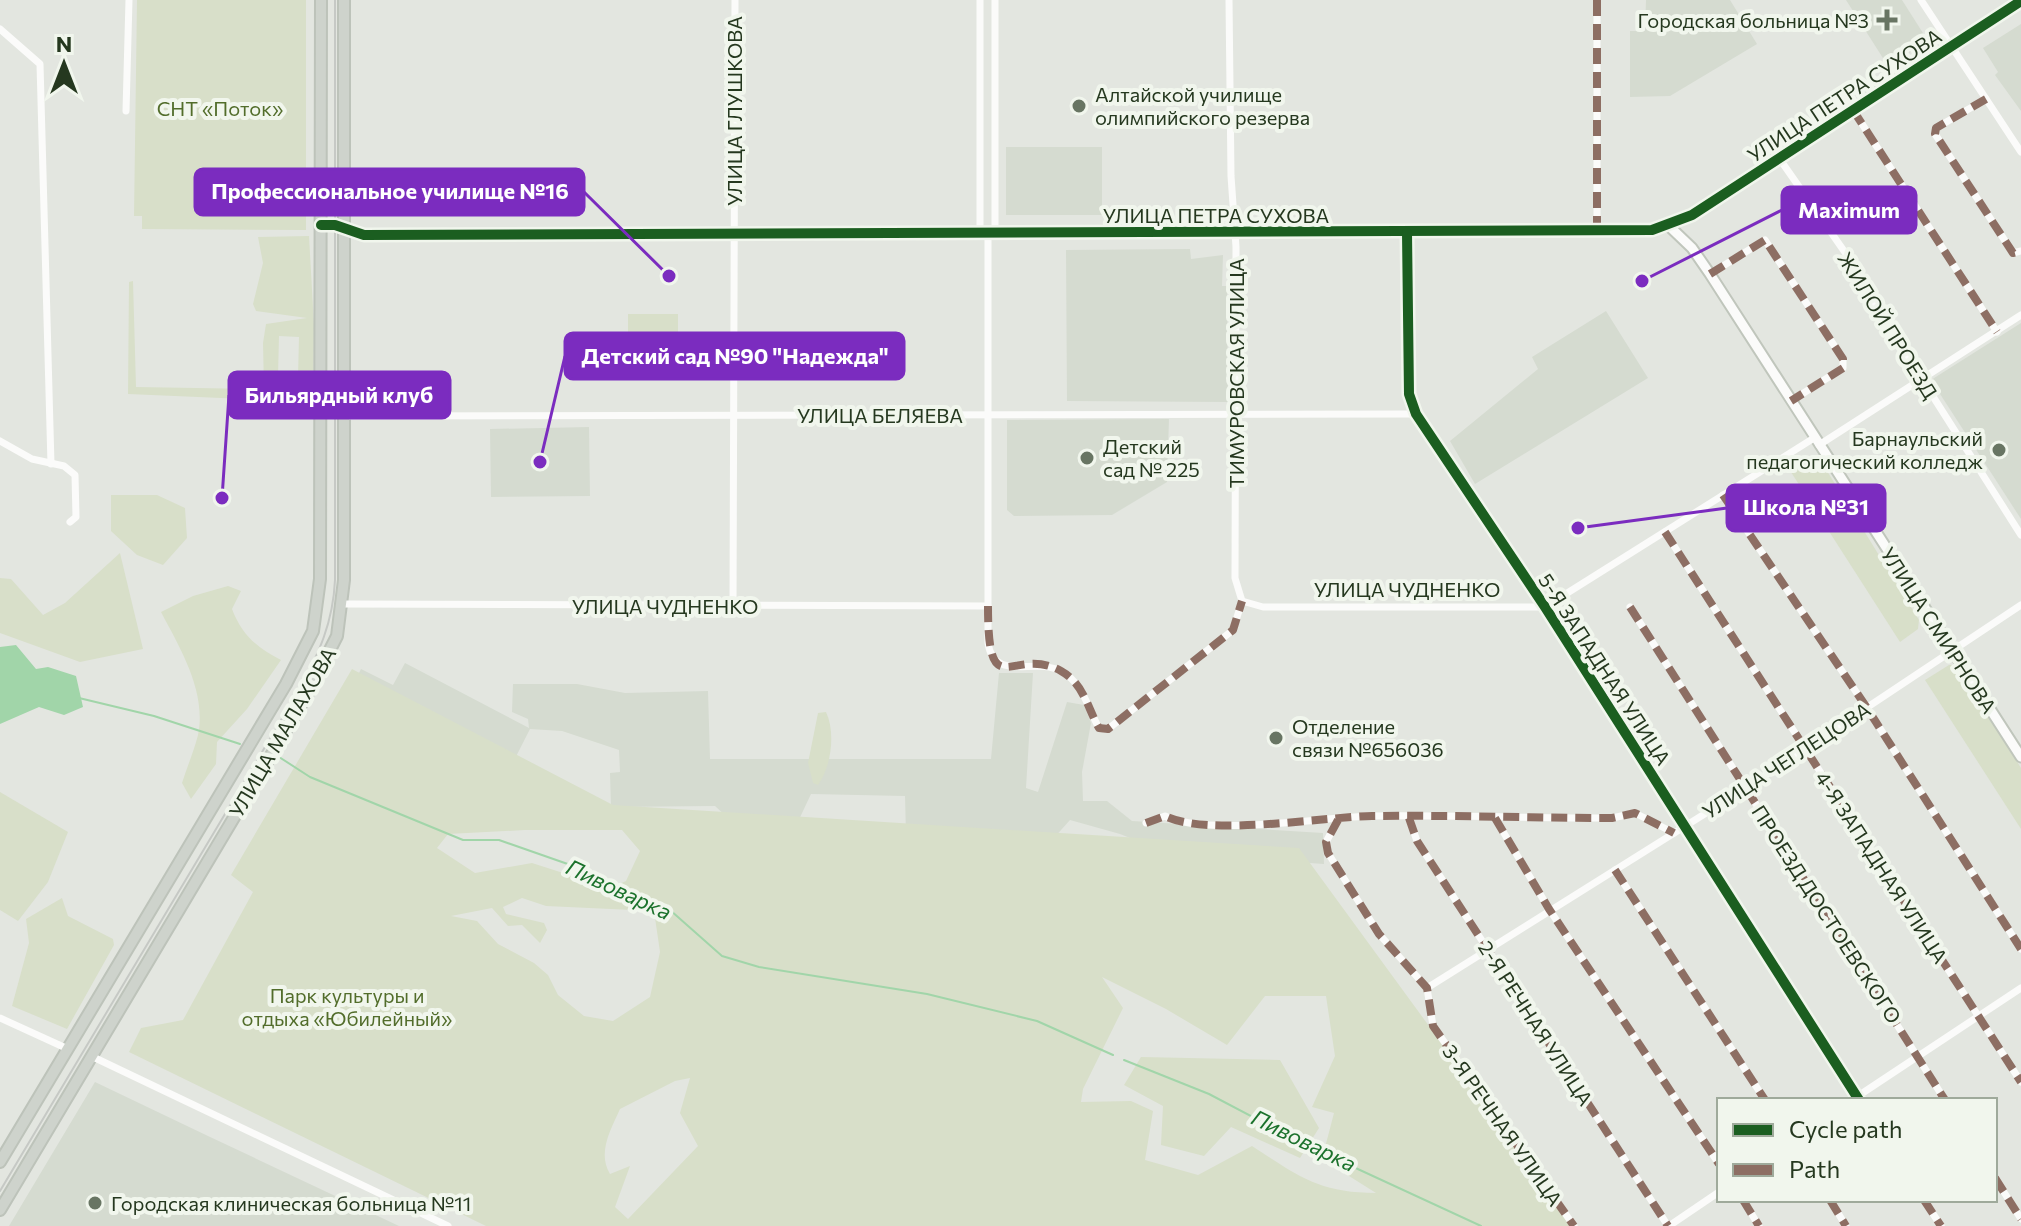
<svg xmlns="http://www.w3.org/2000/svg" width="2021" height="1226" viewBox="0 0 2021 1226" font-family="Commissioner,sans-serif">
  <rect width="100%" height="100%" fill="#e3e6e0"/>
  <g fill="#d5dbd0">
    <polygon points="1646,0 1730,0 1757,44 1670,96 1630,97 1630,31 1645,31"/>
    <polygon points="1846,0 1902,0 1928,41 1888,66"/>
    <polygon points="2021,24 2021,111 1995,75 1998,72 1983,48"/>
    <rect x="1006" y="147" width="96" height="68"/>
    <polygon points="1190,249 1191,259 1223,255 1222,286 1227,286 1228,402 1067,401 1066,250"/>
    <polygon points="1606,311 1648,378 1475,484 1450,441 1538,369 1532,357"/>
    <polygon points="2021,323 2021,519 1931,380"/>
    <polygon points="1169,419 1167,482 1112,515 1014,516 1007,510 1007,420"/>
    <polygon points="589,427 590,496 491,497 490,429"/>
    <polygon points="405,663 529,728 528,719 512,712 513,684 577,684 625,693 708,691 710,759 991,759 999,673 1033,673 1026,788 1038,792 1067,702 1084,705 1091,723 1082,772 1083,801 1107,801 1132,821 1323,833 1324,864 1168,853 1120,834 1070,820 1035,859 906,834 905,796 811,794 795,828 742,831 715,806 611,807 610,773 620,772 619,750 562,731 530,729 497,794 347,697 361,669 393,685"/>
    <polygon points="95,1082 208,1136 399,1226 9,1226"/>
  </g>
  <g fill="#d8dfc9" fill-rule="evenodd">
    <polygon points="137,0 306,0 306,230 142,229 142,216 134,216"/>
    <path d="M 309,236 L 314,325 L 313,402 L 128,394 L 129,282 L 133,281 L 136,387 L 264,389 L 263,343 L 266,324 L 307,318 L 256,311 L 253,304 L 263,263 L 258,237 ZM 279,336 L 299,337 L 298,377 L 278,376 Z"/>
    <rect x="628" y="314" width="50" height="21"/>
    <polygon points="1810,456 1819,458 1919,620 1918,629 1900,642 1789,469"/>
    <polygon points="111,495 157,495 185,508 187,538 163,565 137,555 111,531"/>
    <polygon points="120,553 143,649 80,662 0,633 0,578 11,579 43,615 65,603"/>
    <path d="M 228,586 L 241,591 L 232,609 C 242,635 256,647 281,660 L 247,709 L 217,742 L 216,764 L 191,799 L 182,783 C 187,767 194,751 198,735 C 207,692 180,648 161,612 L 193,596 Z"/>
    <polygon points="1949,665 1958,665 2021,768 2021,829 1925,680"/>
    <path d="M 352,669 L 613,805 L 1299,848 L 1575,1226 L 486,1226 L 129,1052 L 141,1028 L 183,1020 L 253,892 L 231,875 ZM 525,830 L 622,830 L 640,851 L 626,881 L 610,888 L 532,863 L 475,873 L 437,848 L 448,834 ZM 522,898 L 546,906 L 654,911 L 660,952 L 650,997 L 613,1021 L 584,1016 L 558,995 L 548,975 L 534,963 L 498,944 L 477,921 L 451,916 L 492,908 L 508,926 L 522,925 L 540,943 L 547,930 L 544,923 L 506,914 L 503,907 ZM 1102,977 L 1166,1009 L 1227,1045 L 1265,996 L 1326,996 L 1335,1056 L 1312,1107 L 1334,1113 L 1322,1159 L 1376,1193 C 1319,1193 1298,1176 1252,1146 L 1198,1175 L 1145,1160 L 1153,1111 L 1131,1101 L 1081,1102 L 1083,1089 L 1123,1008 ZM 690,1078 L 680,1113 L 698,1146 L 628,1219 L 615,1207 L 630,1166 L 610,1174 C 597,1153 611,1129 620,1109 L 675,1081 Z"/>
    <path d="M 826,712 C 836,733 831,767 818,785 L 813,783 L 808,763 L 818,713 Z"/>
    <polygon points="0,792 68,832 48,882 18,921 0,910"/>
    <polygon points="62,898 68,916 113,939 114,945 67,1029 12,1006 29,943 26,919"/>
    <polygon points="1141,1057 1280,1060 1319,1128 1300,1158 1231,1127 1204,1156 1161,1145 1163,1106 1124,1085"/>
  </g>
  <polygon fill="#a1d5a9" points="16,645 36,669 48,667 76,676 83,707 64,715 39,707 0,724 0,647"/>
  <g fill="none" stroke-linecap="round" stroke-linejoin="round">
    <g stroke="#a1d5a9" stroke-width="2">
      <polyline points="79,698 154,716 240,744"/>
      <polyline points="276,755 310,777 463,840 499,840 602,876 622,891 638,894 670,910 722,956 759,967 927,994 1037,1021 1113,1055"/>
      <polyline points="1124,1060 1209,1094 1308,1146 1481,1226"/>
    </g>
    <g stroke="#c0c6bc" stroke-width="13">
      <g id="secondary">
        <polyline points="321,225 335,225 364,235 1652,230 1692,215 2021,1"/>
        <polyline points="1669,226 1692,248 1710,274 2021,757"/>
      </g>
    </g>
    <g stroke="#bdc3ba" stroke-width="14">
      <g id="primary">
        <polyline points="0,1162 286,684 313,631 320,579 321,0"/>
        <polyline points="0,1210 307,695 337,636 344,580 344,0"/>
      </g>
    </g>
    <g stroke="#fbfbfa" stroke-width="7">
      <polyline points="1229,0 1231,176 1236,247 1235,578 1242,601"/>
      <polyline points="1597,0 1597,233"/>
      <polyline points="1921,0 2021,152"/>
      <polyline points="0,29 40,64 51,464"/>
      <polyline points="1986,99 1936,128 1935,134 2013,253 2021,251"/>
      <polyline points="1853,110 1997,332"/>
      <polyline points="126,111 129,0"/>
      <polyline points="1779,158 1858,271 1859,280 2021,535"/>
      <polyline points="980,233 980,0"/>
      <path d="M 988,233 L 988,643 C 994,683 1034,657 1061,671 C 1084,684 1087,707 1099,728 L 1108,729 L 1233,630 L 1242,601"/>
      <polyline points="995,233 995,0"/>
      <polyline points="1407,233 1409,394 1416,414 1545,607 1859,1100"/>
      <polyline points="1710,274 1765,240 1843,359 1843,368 1791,401"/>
      <polyline points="344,416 1416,414"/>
      <polyline points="0,441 32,459 64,466 75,475 76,517 70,522"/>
      <polyline points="1819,445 2021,315"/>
      <polyline points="1723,495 1867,708 2021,949"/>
      <polyline points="1665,532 2021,1082"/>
      <polyline points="1242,601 1263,607 1545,607 1814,438"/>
      <polyline points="343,604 988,606"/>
      <polyline points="733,607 735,0"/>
      <polyline points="1630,607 1945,1100"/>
      <polyline points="1409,818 1417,841 1668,1226"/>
      <polyline points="1495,818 1549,909 1719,1164"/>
      <polyline points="1338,820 1326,842 1328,853 1379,934 1427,988 1433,1026 1574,1226"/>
      <path d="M 1146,823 L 1165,816 C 1208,837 1321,817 1372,816 C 1451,815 1532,818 1612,818 L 1635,813 L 1674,833"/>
      <polyline points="1615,870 1765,1100"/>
      <polyline points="1427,988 1746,788 2021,605"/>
      <polyline points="0,1018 68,1049"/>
      <polyline points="91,1056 448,1226"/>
      <polyline points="1852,1100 2021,988"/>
      <polyline points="1995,1178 2021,1219"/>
      <polyline points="1743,1200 1759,1226"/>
      <polyline points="1830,1200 1846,1226"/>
      <polyline points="1924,1200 1941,1226"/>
      <polyline points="1669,1226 1719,1192"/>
    </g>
    <use href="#secondary" stroke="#fbfbfa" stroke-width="9"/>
    <use href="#primary" stroke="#ced3cc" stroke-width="10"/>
    <path stroke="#c6c9c5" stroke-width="2" d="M 0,1191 L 299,690 C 319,653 333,623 335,580 L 335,0"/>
    <g stroke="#8d6e63" stroke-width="8" stroke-dasharray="16 8" stroke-linecap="butt">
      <polyline points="1597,0 1597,233"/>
      <polyline points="1986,99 1936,128 1935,134 2013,253 2021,251"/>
      <polyline points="1853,110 1997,332"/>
      <polyline points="1710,274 1765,240 1843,359 1843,368 1791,401"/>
      <polyline points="1723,495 1867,708 2021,949"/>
      <polyline points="1665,532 2021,1082"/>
      <path d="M 988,606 C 988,709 1012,644 1061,671 C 1084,684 1087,707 1099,728 L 1108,729 L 1233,630 L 1242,601"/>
      <polyline points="1630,607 1945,1100"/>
      <polyline points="1409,818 1417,841 1668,1226"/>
      <polyline points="1495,818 1549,909 1719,1164"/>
      <polyline points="1338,820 1326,842 1328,853 1379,934 1427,988 1433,1026 1574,1226"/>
      <path d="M 1146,823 L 1165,816 C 1208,837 1321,817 1372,816 C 1451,815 1532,818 1612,818 L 1635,813 L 1674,833"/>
      <polyline points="1615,870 1765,1100"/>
      <polyline points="1995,1178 2021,1219"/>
      <polyline points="1743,1200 1759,1226"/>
      <polyline points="1830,1200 1846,1226"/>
      <polyline points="1924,1200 1941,1226"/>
    </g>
    <g stroke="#f1f6ed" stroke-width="15">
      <g id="cycleway">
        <polyline points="321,225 335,225 364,235 1652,230 1692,215 2021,1"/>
        <polyline points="1407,233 1409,394 1416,414 1545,607 1859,1100"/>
      </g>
    </g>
    <use href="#cycleway" stroke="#1b5e20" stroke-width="10"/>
  </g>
  <g fill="#687563" stroke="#f1f6ed" stroke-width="3">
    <path d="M1883 8h8v8h8v8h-8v8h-8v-8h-8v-8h8z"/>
    <circle cx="1079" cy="106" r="8"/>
    <circle cx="1999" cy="450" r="8"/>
    <circle cx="1087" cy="458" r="8"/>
    <circle cx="1276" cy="738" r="8"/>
    <circle cx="95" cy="1203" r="8"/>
  </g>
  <g text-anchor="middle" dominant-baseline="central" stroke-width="8" stroke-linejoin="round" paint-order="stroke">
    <g font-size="20" fill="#25381f" stroke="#f1f6ed" text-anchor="start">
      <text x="1869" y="20" text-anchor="end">Городская больница №3</text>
      <text x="1095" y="94">Алтайской училище<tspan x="1095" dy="23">олимпийского резерва</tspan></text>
      <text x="1983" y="438" text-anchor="end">Барнаульский<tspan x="1983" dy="23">педагогический колледж</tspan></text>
      <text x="1103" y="446">Детский<tspan x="1103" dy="23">сад № 225</tspan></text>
      <text x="1292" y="726">Отделение<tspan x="1292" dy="23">связи №656036</tspan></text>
      <text x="111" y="1203">Городская клиническая больница №11</text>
    </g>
    <g font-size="20" fill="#25381f" stroke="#f1f6ed">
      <text transform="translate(1844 95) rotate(-33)">УЛИЦА ПЕТРА СУХОВА</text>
      <text transform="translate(734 111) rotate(-90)">УЛИЦА ГЛУШКОВА</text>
      <text x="1216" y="215">УЛИЦА ПЕТРА СУХОВА</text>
      <text transform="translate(1888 325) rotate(58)">ЖИЛОЙ ПРОЕЗД</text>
      <text transform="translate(1236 373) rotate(-90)">ТИМУРОВСКАЯ УЛИЦА</text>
      <text x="880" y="415">УЛИЦА БЕЛЯЕВА</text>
      <text x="1407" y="589">УЛИЦА ЧУДНЕНКО</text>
      <text x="665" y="606">УЛИЦА ЧУДНЕНКО</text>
      <text transform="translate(1939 630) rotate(57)">УЛИЦА СМИРНОВА</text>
      <text transform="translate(1605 669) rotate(57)">5-Я ЗАПАДНАЯ УЛИЦА</text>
      <text transform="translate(282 732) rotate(-60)">УЛИЦА МАЛАХОВА</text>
      <text transform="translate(1786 760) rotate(-33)">УЛИЦА ЧЕГЛЕЦОВА</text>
      <text transform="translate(1882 867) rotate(57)">4-Я ЗАПАДНАЯ УЛИЦА</text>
      <text transform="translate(1827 914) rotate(57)">ПРОЕЗД ДОСТОЕВСКОГО</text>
      <text transform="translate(1536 1023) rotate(57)">2-Я РЕЧНАЯ УЛИЦА</text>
      <text transform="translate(1503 1125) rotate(55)">3-Я РЕЧНАЯ УЛИЦА</text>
    </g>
    <g font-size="20" fill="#526d2b" stroke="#f1f6ed">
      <text x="220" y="108">СНТ «Поток»</text>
      <text x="347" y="995">Парк культуры и<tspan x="347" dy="23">отдыха «Юбилейный»</tspan></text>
    </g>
    <g font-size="22" font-style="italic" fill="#1b722c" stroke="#f1f6ed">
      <text transform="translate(619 889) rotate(25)">Пивоварка</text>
      <text transform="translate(1304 1140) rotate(26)">Пивоварка</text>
    </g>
  </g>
  <path fill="none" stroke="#7b2cbf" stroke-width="3" d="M669 276L584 192M1642 281L1782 210M540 462L565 356M222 498L229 395M1578 528L1727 508"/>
  <g fill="#7b2cbf" stroke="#f1f6ed" stroke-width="3">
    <circle cx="669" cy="276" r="8"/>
    <circle cx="1642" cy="281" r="8"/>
    <circle cx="540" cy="462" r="8"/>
    <circle cx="222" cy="498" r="8"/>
    <circle cx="1578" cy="528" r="8"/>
  </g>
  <g fill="#7b2cbf" stroke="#7b2cbf" stroke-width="3">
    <rect x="195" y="169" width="389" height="46" rx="8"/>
    <rect x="1782" y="187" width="134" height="46" rx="8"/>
    <rect x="565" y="333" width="339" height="46" rx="8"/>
    <rect x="229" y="372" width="221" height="46" rx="8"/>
    <rect x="1727" y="485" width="158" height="46" rx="8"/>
  </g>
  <g font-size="22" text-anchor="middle" font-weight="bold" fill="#fff">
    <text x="390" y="199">Профессиональное училище №16</text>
    <text x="1849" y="218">Maximum</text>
    <text x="735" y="364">Детский сад №90 "Надежда"</text>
    <text x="339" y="403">Бильярдный клуб</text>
    <text x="1806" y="515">Школа №31</text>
  </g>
  <rect x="1717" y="1098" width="280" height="104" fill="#f1f6ed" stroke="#9faa9b" stroke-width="2"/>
  <rect x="1733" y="1124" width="40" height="12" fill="#1b5e20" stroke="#9faa9b" stroke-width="2"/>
  <text x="1789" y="1138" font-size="24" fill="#25381f">Cycle path</text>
  <rect x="1733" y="1164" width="40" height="12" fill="#8d6e63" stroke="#9faa9b" stroke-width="2"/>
  <text x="1789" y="1178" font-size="24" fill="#25381f">Path</text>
  <g transform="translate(64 64)" stroke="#f1f6ed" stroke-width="6" paint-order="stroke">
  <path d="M0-6L14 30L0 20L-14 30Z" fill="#25381f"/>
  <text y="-12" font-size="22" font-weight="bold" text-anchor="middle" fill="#25381f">N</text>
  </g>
</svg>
